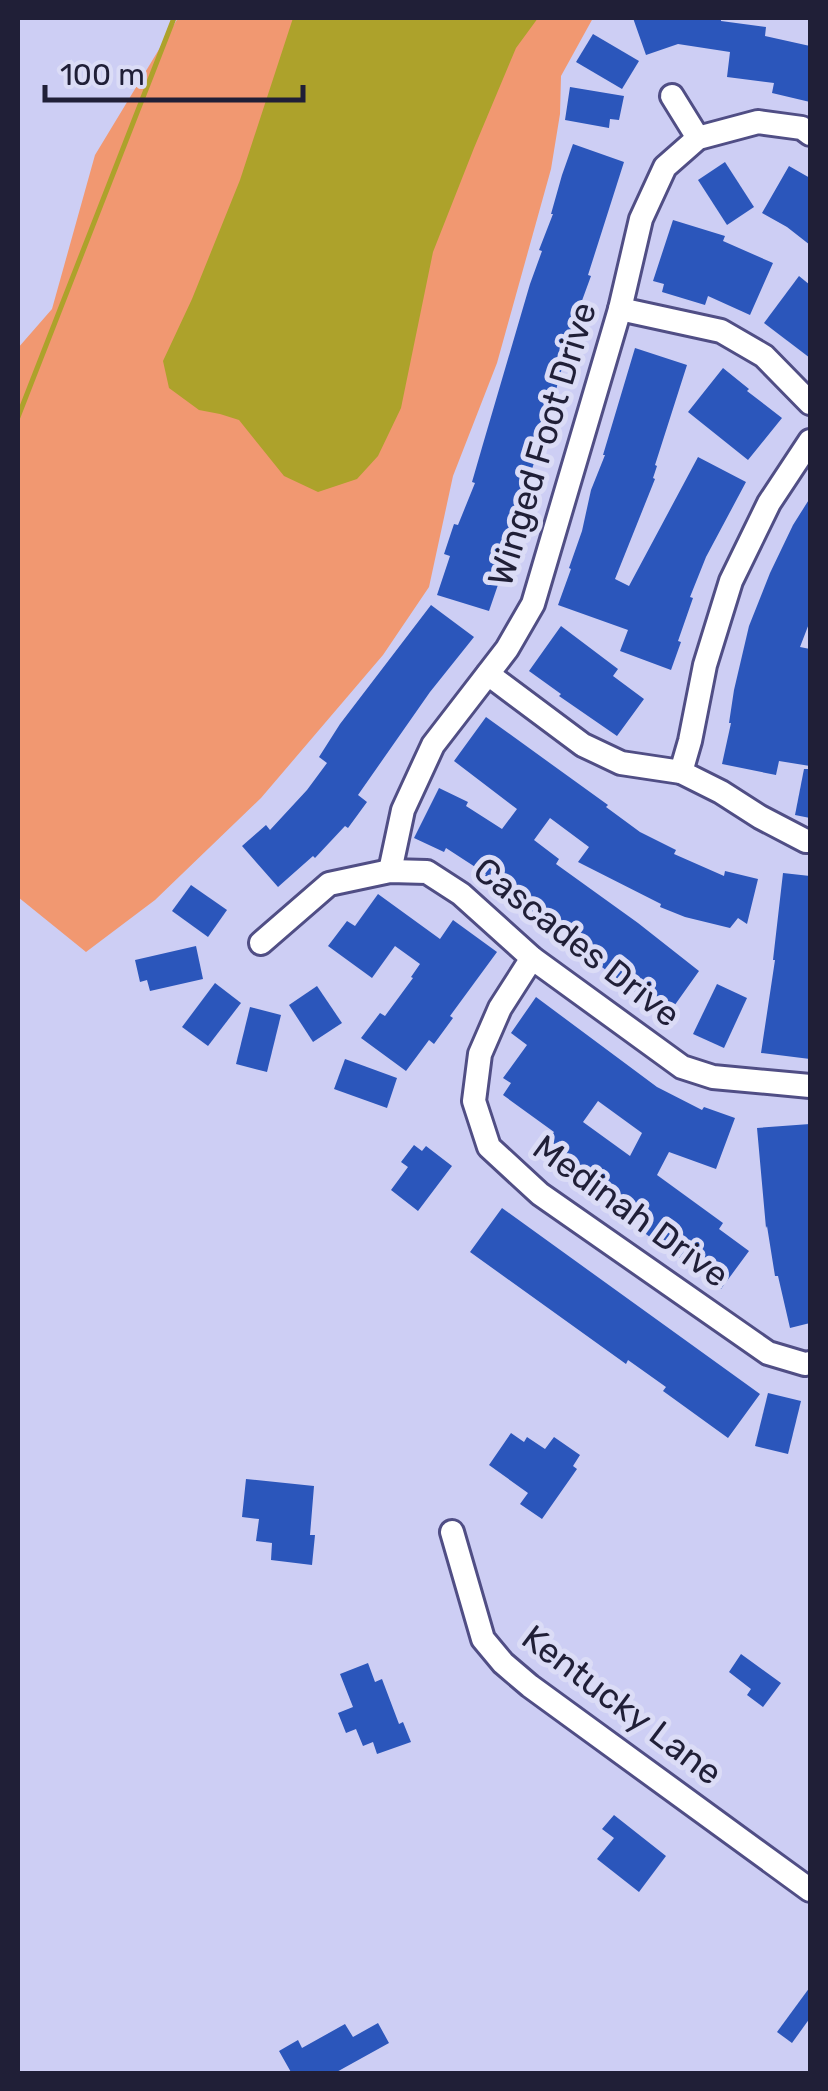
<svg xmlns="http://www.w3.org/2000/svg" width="828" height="2091" viewBox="0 0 828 2091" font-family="Rubik,sans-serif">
  <rect width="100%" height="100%" fill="#cdcef4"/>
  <polygon fill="#f19871" points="178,18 593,18 561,76 560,114 551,169 497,363 453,476 429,587 383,655 261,798 155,900 86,952 18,897 18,348 52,309 95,155"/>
  <polygon fill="#ada22b" points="293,18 538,18 516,48 474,148 433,252 401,408 378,456 357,479 318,492 284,476 239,420 220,414 199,410 169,388 163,361 192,299 240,180"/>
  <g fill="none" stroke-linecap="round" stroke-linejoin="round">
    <polyline stroke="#ada22b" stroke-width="5" points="18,417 174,18"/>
  </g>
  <g fill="#2b56bb" fill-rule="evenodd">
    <polygon points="633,18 721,18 721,21 766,27 765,36 810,46 810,102 772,93 774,83 727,77 730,52 678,44 646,55"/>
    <polygon points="593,34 639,61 622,89 576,62"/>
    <polygon points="570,87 624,96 619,120 610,119 609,128 565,120"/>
    <polygon points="573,144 624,162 588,275 591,276 576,317 545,430 520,505 523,507 508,542 512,544 489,611 437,595 450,556 444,554 454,524 458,525 475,483 472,482 483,444 530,284 542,251 539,250 553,214 551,214 562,175"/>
    <polygon points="725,162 754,207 727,225 698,180"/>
    <polygon points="789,166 810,178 810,245 787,227 762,213"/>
    <polygon points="673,220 725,236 723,241 773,263 750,315 708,296 705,305 662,292 664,284 653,281"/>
    <polygon points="799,276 810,285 810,358 764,323"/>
    <polygon points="635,348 687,365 655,465 657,466 653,478 655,479 615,579 629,586 698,457 746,482 706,557 690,597 693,598 678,641 681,642 671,670 620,651 628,630 558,605 571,569 569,568 582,531 591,490 605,455 603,455"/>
    <polygon points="723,368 749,389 747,391 782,418 748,460 688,412"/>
    <polygon points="810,498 810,621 800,647 810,649 810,766 779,761 776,775 722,764 731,723 729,723 734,690 749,626 770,573 793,525"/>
    <polygon points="431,605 474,637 430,692 358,795 367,802 348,828 345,826 315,858 313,856 278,887 242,846 266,825 270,830 307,790 327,763 319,757 340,724"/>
    <polygon points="561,626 618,669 613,676 644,699 617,736 559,696 561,694 529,671"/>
    <polygon points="486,717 608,805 606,807 640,832 676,850 674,854 724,876 725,871 758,879 747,924 738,918 730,928 685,917 660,907 661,904 578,862 589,847 550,818 534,840 559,859 556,864 638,923 699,971 667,1016 578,949 579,947 485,876 486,874 446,848 444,852 414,838 439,788 468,802 466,806 502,829 517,809 454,761"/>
    <polygon points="804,769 810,769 810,818 795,815"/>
    <polygon points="783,873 810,876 810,1059 761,1053 775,960 773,960"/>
    <polygon points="191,885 227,910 208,937 172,911"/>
    <polygon points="378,894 440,939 453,920 497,952 450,1016 453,1018 434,1044 429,1040 406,1071 361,1038 380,1013 385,1016 413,978 411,977 420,964 395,946 372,978 328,946 347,921 355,926"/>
    <polygon points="196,946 203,979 150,991 147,980 140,982 135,960"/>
    <polygon points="215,983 241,1003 208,1046 182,1027"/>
    <polygon points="717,984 747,998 724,1048 693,1034"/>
    <polygon points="317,986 342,1023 313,1042 289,1005"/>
    <path d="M 536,997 L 657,1087 L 702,1110 L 704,1107 L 735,1118 L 716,1169 L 669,1152 L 657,1175 L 723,1223 L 719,1229 L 749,1251 L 721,1289 L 538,1155 L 554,1132 L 503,1095 L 511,1083 L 503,1078 L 527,1045 L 511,1033 ZM 598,1101 L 642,1133 L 630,1156 L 583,1122 Z"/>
    <polygon points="250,1007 281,1015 267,1072 236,1064"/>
    <polygon points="345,1059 397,1078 387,1108 334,1089"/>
    <polygon points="810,1124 810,1323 790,1328 778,1276 775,1276 767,1226 766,1228 757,1128"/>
    <polygon points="414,1145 422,1151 426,1146 452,1166 418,1211 391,1190 408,1167 401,1162"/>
    <polygon points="502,1208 760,1394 728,1438 663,1391 666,1387 628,1360 626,1364 470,1252"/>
    <polygon points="768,1393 801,1401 788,1454 755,1446"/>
    <polygon points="511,1433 524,1442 527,1437 545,1449 554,1437 580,1455 573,1466 577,1469 542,1519 520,1504 528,1493 489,1465"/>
    <polygon points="246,1479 314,1486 310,1535 315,1535 312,1565 271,1560 272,1543 256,1541 259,1519 242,1517"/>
    <polygon points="741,1654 781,1683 763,1707 747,1695 751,1689 729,1672"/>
    <polygon points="368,1663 375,1682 382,1679 399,1724 403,1722 411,1742 377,1754 373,1742 363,1746 356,1729 346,1733 338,1713 353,1707 340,1674"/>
    <polygon points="614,1815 666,1856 639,1892 597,1859 614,1838 602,1829"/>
    <polygon points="810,1987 810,2018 792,2043 777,2032"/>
    <polygon points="378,2023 389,2043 333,2074 292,2074 279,2051 298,2040 302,2048 345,2024 353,2037"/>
  </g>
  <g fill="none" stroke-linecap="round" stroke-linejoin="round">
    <g stroke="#504e85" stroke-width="28">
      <g id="minor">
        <polyline points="672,96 698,138"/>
        <polyline points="620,309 721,331 764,356 810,403"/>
        <polyline points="488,674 583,745 621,763 681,772 721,792 760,817 806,841 810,841"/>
        <polyline points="681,772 690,741 705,665 731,581 769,503 810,441"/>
        <polyline points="390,871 403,810 433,745 507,649 533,604 620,309 641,219 665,167 698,138 758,122 802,128 810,134"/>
        <polyline points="261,943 329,884 390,871 427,872 461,894 532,958 682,1067 713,1077 810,1086"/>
        <polyline points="532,958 500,1008 480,1054 474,1101 489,1147 540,1194 768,1353 805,1364 810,1363"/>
        <polyline points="452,1532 483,1639 503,1663 530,1686 810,1890"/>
      </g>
    </g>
    <use href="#minor" stroke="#fff" stroke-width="22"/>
  </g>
  <g text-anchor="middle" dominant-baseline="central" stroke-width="10" stroke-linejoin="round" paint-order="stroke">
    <g font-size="35" fill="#201f37" stroke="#dbdcf6">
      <text transform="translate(542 444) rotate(-73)">Winged Foot Drive</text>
      <text transform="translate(577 942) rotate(38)">Cascades Drive</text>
      <text transform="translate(631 1211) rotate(36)">Medinah Drive</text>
      <text transform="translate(622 1705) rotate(37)">Kentucky Lane</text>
    </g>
  </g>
  <rect width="828" height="2091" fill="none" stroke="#201f37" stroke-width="40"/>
  <path d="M45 85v15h258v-15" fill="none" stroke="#201f37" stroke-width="5"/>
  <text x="60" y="85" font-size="30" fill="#201f37" stroke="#dbdcf6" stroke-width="8" paint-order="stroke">100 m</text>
</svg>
